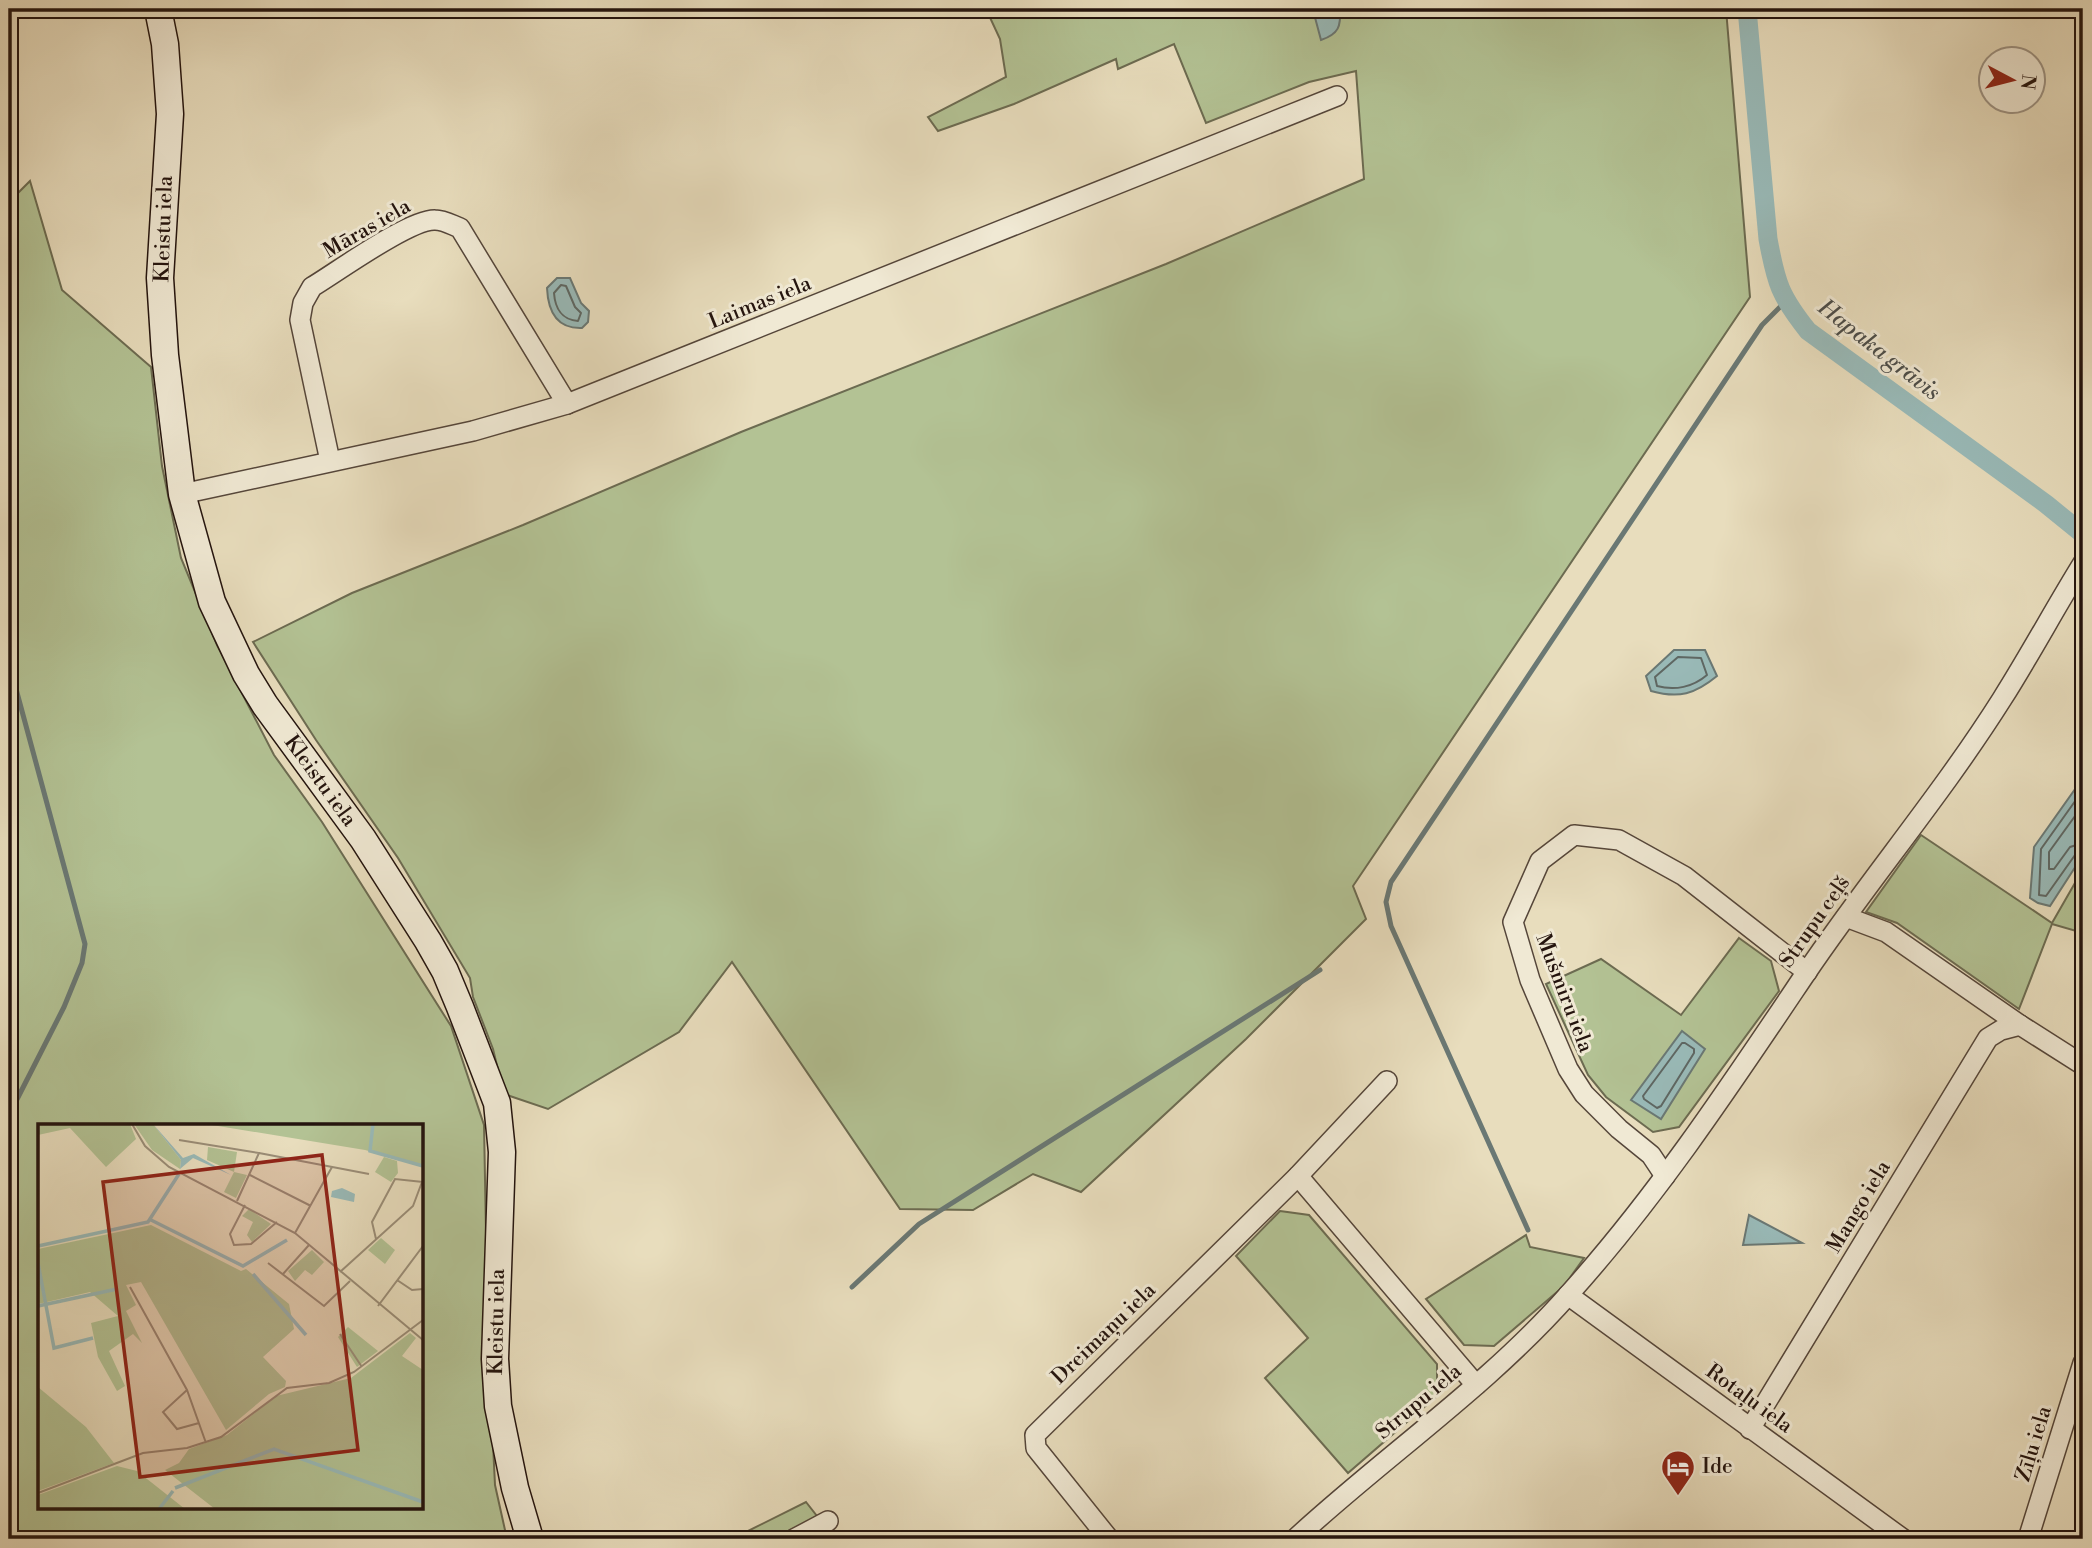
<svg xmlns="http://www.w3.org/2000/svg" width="2092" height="1548" viewBox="0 0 2092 1548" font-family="'Libre Bodoni',serif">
  <rect width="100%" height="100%" fill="#e8ddbd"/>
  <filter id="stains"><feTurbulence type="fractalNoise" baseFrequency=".00286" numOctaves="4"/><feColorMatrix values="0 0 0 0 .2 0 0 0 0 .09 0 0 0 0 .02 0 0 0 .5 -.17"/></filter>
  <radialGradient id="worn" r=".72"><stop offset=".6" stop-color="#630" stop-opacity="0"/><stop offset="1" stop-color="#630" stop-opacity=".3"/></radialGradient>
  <g fill="#b3c294" stroke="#6c6b51" stroke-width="2" fill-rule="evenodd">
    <polygon points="986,9 1726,9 1750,297 1353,886 1366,919 1246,1039 1081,1192 1033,1174 973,1210 900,1209 732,962 679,1032 548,1109 504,1094 493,1049 473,997 470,978 398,858 316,740 253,642 352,593 523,525 741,432 1166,264 1364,179 1356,71 1309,82 1206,123 1174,44 1118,69 1116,59 1014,104 938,131 928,117 1006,77 1000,39"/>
    <path d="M 30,181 L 62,290 L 151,367 L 162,466 L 181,558 L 217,645 L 274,755 L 322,822 L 451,1026 L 484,1125 L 488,1341 L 495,1485 L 507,1539 L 9,1539 L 9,202 ZM 40,1126 L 422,1126 L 422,1508 L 40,1508 Z"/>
    <polygon points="1921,835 2052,923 2083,869 2083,933 2052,924 2019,1009 1897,923 1866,912"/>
    <polygon points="1739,938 1771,961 1779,991 1679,1127 1653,1132 1606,1097 1588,1075 1546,984 1601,959 1681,1015"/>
    <polygon points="1280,1211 1309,1215 1437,1364 1437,1396 1348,1473 1265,1378 1308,1338 1236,1256"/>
    <polygon points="1526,1235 1530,1247 1584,1258 1564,1286 1494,1346 1464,1345 1426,1299"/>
    <polygon points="806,1502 835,1539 732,1539"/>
  </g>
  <g fill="#99bab8" stroke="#6a7874" stroke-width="2">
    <path d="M 1316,9 L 1340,9 C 1341,26 1339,34 1321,40 L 1313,10 Z"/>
    <path d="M 557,278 L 570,278 L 581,303 L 589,311 L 588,322 L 582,328 C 557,329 548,311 547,288 Z"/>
    <path d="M 1674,650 L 1705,650 L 1717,676 C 1695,694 1679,699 1651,691 L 1646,676 Z"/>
    <polygon points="2083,778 2083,855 2050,906 2038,903 2030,898 2034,847"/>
    <polygon points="1682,1031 1705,1049 1661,1119 1631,1100"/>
    <polygon points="1749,1215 1802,1243 1743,1245"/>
  </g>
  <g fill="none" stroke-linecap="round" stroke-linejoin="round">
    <g stroke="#5e6763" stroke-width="2">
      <path d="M 561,285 L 566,286 L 575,307 L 581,313 L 578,321 C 562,320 555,308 554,293 Z"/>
      <path d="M 1678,657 L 1701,658 L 1707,675 C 1693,687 1675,691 1657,686 L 1655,677 Z"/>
      <polyline points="2083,790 2041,849 2039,895 2046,896 2075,855 2083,852"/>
      <polyline points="2083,805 2049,852 2049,869 2054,869 2070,847 2083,843"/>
      <polygon points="1682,1043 1685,1043 1694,1049 1694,1053 1661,1106 1657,1108 1644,1099 1643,1096"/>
    </g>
    <g stroke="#6a7874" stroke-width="5">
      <polyline points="9,663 85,944 82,963 64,1007 9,1115"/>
      <polyline points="1528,1230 1391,926 1386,902 1391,882 1762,325 1785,302"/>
      <polyline points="852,1287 919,1224 1320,970"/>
    </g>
    <path stroke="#99bab8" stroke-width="19" d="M 1747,9 L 1768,239 C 1776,283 1780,296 1808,331 L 2046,504 L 2083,534"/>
    <g stroke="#55463a" stroke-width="22">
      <g id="street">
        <path d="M 330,461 L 300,320 L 303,303 L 312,287 C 337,272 410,219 435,220 C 444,220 452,225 460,228 L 567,404"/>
        <polyline points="182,494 473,431 567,404 1337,96"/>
        <polyline points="1846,917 1886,932 2020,1025 2083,1065"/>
        <polyline points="1298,1176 1476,1385"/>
        <polyline points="1665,1176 1651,1155 1619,1129 1584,1094 1568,1069 1530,980 1513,922 1540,861 1574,835 1619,840 1684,876 1807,972"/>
        <polyline points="1568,1295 1903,1539"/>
        <polyline points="1750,1429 1988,1038 2001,1030 2020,1025"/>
        <polyline points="794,1539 828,1521"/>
        <polyline points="1109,1539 1036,1448 1035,1435 1298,1176 1387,1081"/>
        <path d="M 1295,1539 C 1385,1456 1488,1386 1569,1294 C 1658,1195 1732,1083 1806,973 C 1869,880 1942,794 2002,699 C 2030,655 2055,608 2083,563"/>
        <polyline points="2028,1539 2083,1363"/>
      </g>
    </g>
    <g stroke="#24140e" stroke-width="29">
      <polyline id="secondary" points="158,9 165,44 170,114 160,278 165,355 182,494 212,602 246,674 265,705 363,839 428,941 445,971 460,1007 497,1103 502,1152 495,1359 498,1406 515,1488 530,1539"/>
    </g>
    <use href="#street" stroke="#f0e9d4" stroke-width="19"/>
    <use href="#secondary" stroke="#f0e9d4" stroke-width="26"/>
  </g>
  <defs>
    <g id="hotel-pin" transform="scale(1.75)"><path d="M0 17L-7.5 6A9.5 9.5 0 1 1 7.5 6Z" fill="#8f2418" stroke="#f0e9d4"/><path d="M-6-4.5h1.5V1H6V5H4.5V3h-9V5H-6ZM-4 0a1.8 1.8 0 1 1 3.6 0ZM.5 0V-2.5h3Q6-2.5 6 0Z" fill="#fff"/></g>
  </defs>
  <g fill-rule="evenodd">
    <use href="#hotel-pin" x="1678" y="1467"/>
  </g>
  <g text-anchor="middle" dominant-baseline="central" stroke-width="6" stroke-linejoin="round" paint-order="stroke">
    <g font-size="21" fill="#24140e" stroke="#f0e9d4">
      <text transform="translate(164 229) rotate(-88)">Kleistu iela</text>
      <text transform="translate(367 229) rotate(-30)">Māras iela</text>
      <text transform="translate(760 303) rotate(-22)">Laimas iela</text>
      <text transform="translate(320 781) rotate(54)">Kleistu iela</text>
      <text transform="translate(1815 922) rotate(-55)">Strupu ceļš</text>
      <text transform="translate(1564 993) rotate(69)">Mušmiru iela</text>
      <text transform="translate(1859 1207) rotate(-59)">Mango iela</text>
      <text transform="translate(497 1322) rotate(-89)">Kleistu iela</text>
      <text transform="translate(1104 1334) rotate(-44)">Dreimaņu iela</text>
      <text transform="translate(1749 1399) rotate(36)">Rotaļu iela</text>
      <text transform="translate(1419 1402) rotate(-40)">Strupu iela</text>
      <text transform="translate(2034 1444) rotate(-73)">Zīļu iela</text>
    </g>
    <g font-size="21" fill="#24140e" stroke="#f0e9d4" text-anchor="start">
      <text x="1702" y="1467">Ide</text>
    </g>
    <g font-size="23" font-style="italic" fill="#4d4e4a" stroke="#f0e9d4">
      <text transform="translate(1879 350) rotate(38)">Hapaka grāvis</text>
    </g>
  </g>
  <g transform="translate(38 1124)">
    <rect width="385" height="385" fill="#e8ddbd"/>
    <path d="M 0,0 L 92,0 L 98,15 L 68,43 L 32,4 L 0,11 ZM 96,0 L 115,0 L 143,36 L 142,45 L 114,26 ZM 168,0 L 385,0 L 385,41 L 327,26 ZM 170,23 L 199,28 L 196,48 L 209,51 L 198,74 L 186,68 L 196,48 L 169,36 ZM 346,33 L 359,37 L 360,49 L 353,58 L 337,48 ZM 211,85 L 233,100 L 214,118 L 209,111 L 215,98 L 204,92 ZM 113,101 L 203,147 L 208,145 L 251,180 L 256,205 L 225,233 L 248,257 L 247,263 L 231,270 L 188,306 L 103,158 L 88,161 L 98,181 L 88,187 L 104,219 L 95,210 L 71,227 L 87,262 L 79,267 L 60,233 L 53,199 L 80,192 L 52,168 L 0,180 L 0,125 ZM 343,114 L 357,126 L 347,140 L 330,126 ZM 274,126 L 286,138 L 274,151 L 267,146 L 257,157 L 250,147 ZM 310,203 L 340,227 L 319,243 L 300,213 ZM 372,209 L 378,214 L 364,232 L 385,246 L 385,385 L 177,385 L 127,346 L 141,339 L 151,325 L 189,311 L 238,272 L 313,254 ZM 0,263 L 48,303 L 76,339 L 0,367 ZM 79,342 L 99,347 L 147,385 L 0,385 L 0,371 Z" fill="#b3c294"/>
    <path d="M 115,0 L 145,34 L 156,30 L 193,51 L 155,34 L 142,45 L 143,36 ZM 304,64 L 317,70 L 316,78 L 293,73 L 294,67 Z" fill="#99bab8"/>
    <path fill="none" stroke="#99bab8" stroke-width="3.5" d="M 335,0 L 332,27 L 385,42M 113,96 L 205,142 L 249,116M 0,122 L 110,98 L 141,50M 0,139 L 16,224 L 55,214M 215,150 L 268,211M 0,182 L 79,165M 137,364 L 236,325 L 385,378M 121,385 L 135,367"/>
    <path fill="none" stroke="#9a8d77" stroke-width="2" d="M 94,0 L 107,22 L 131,43 L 257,109 L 385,216M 141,16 L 221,29 L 199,77M 221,29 L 331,50M 212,51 L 273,82M 207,81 L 192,110 L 196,121 L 213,120 L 239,98M 257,109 L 294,43M 338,115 L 334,98 L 357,55 L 385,58M 230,139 L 286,182 L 312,157M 302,148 L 375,82 L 384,58M 245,150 L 271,121M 359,156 L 374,166 L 385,165M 92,163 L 149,266 L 168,319M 340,182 L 385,122M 302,210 L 324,243M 149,266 L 125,288 L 139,305 L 161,299M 0,369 L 105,329 L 149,324 L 183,313 L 249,264 L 291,259 L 316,248 L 385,196"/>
    <path fill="#8f2418" fill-opacity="0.15" stroke="#8f2418" stroke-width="3.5" d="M 284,31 L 320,326 L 102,353 L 65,58 Z"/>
    <rect width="385" height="385" fill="none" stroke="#24140e" stroke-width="3.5"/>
  </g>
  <rect width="2092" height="1548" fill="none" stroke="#e8ddbd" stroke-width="35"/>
  <rect x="10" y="10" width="2071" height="1527" fill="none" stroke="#24140e" stroke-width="3.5"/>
  <rect x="18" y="18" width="2057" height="1513" fill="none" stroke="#24140e" stroke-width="2"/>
  <g transform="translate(2012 80) rotate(97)"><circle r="33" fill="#f0e9d4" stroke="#9e9485" stroke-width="2"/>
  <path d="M0-5L12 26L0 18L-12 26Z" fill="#8f2418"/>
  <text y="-10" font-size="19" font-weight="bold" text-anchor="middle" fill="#24140e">N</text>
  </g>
  <rect width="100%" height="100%" filter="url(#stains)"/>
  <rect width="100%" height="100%" fill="url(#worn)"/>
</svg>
